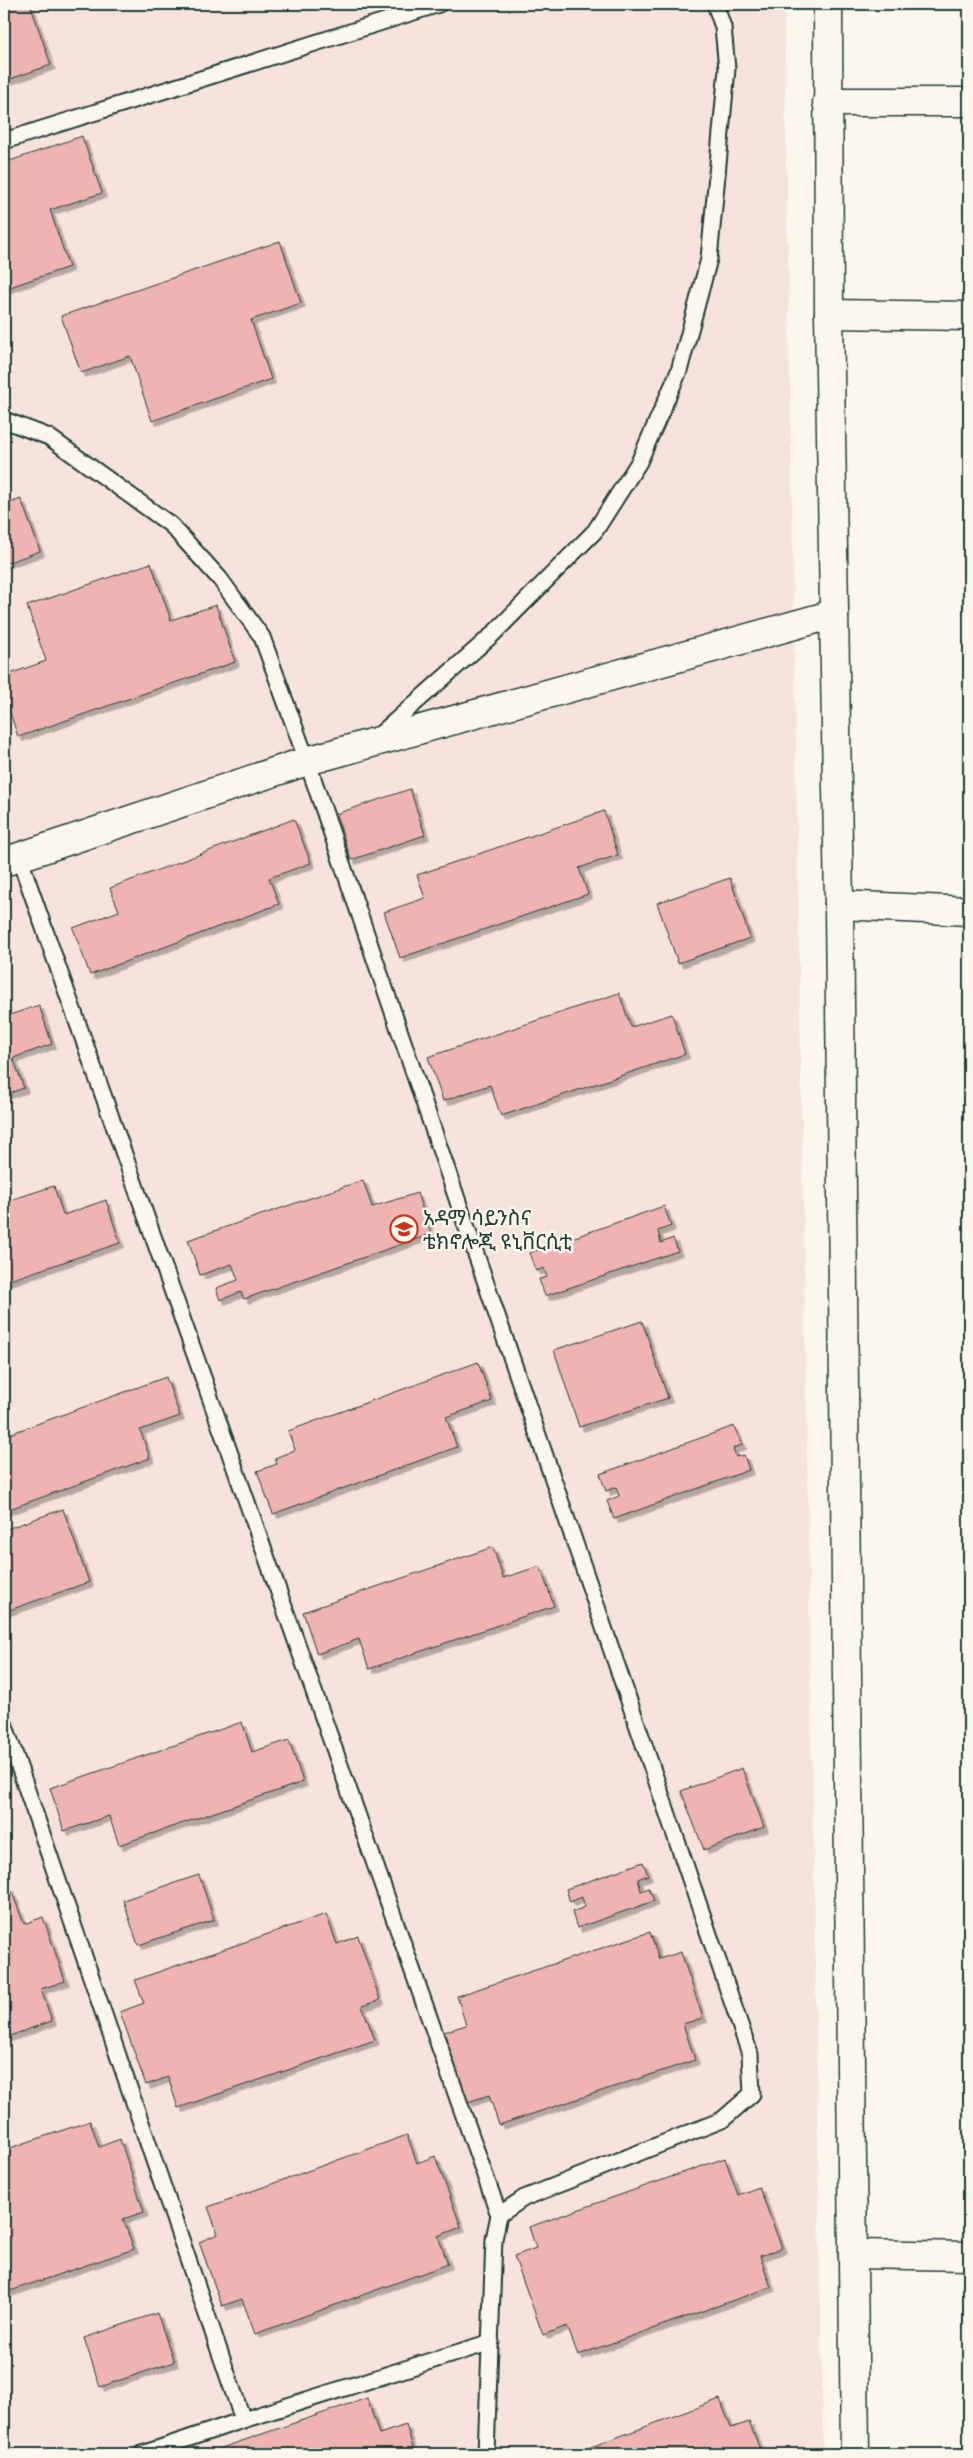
<svg xmlns="http://www.w3.org/2000/svg" width="973" height="2458" viewBox="0 0 973 2458" font-family="Itim,'Noto Sans Ethiopic',sans-serif">
  <defs>
    <filter id="shadow"><feDropShadow dx="4.5" dy="4.5" stdDeviation="0" flood-color="#0004"/></filter>
  </defs>
  <rect width="100%" height="100%" fill="#fbf7ec"/>
  <filter id="ink" filterUnits="userSpaceOnUse"><feTurbulence type="fractalNoise" baseFrequency=".02" numOctaves="2"/><feDisplacementMap in="SourceGraphic" scale="10" xChannelSelector="R" yChannelSelector="G"/><feConvolveMatrix kernelMatrix="1 2 1 2 8 2 1 2 1" color-interpolation-filters="sRGB"/></filter>
  <g filter="url(#ink)">
    <polygon fill="#f7e3db" points="4,4 784,4 823,2454 4,2454"/>
    <g fill="#efb3b2" stroke="#1f3d34" filter="url(#shadow)">
      <polygon points="4,4 30,4 51,65 4,81"/>
      <polygon points="82,136 102,193 50,210 69,267 4,289 4,163"/>
      <polygon points="280,241 301,303 251,320 271,379 152,421 130,356 81,373 61,316"/>
      <polygon points="21,499 40,551 4,564 4,505"/>
      <polygon points="151,563 171,620 216,605 235,662 18,737 4,694 4,676 46,661 27,606"/>
      <polygon points="410,789 425,835 351,860 336,814"/>
      <polygon points="604,811 618,855 579,868 588,894 400,958 384,912 425,898 417,875"/>
      <polygon points="294,819 311,863 269,878 279,904 90,975 73,928 119,911 110,888"/>
      <polygon points="730,878 750,938 678,963 657,903"/>
      <polygon points="619,993 631,1027 672,1014 685,1054 501,1116 490,1085 443,1101 428,1057"/>
      <polygon points="39,1005 52,1044 13,1058 24,1088 4,1095 4,1017"/>
      <polygon points="363,1180 372,1207 417,1193 431,1234 244,1299 241,1292 220,1300 216,1288 238,1280 232,1264 200,1275 188,1240"/>
      <polygon points="54,1186 63,1215 106,1200 120,1243 4,1282 4,1202"/>
      <polygon points="664,1206 671,1226 658,1231 661,1243 673,1238 678,1251 545,1296 539,1279 547,1277 544,1268 536,1271 529,1253"/>
      <polygon points="642,1321 668,1398 579,1427 554,1350"/>
      <polygon points="478,1362 492,1401 446,1417 457,1447 273,1514 257,1471 277,1464 275,1458 295,1450 288,1431"/>
      <polygon points="166,1377 180,1416 140,1430 150,1458 4,1511 4,1436"/>
      <polygon points="734,1426 742,1445 733,1448 736,1457 744,1455 749,1470 614,1519 607,1501 619,1496 616,1487 606,1491 600,1474"/>
      <polygon points="63,1509 89,1582 4,1612 4,1530"/>
      <polygon points="493,1547 503,1578 540,1566 554,1606 369,1669 359,1639 317,1654 303,1612"/>
      <polygon points="242,1722 252,1752 289,1740 303,1782 119,1845 109,1816 64,1831 50,1788"/>
      <polygon points="742,1768 764,1827 704,1850 681,1791"/>
      <polygon points="643,1862 648,1875 638,1879 641,1891 649,1888 654,1901 577,1928 572,1912 585,1907 582,1897 570,1902 566,1889"/>
      <polygon points="199,1875 214,1920 138,1945 123,1900"/>
      <polygon points="10,1887 24,1924 43,1917 65,1981 41,1989 52,2021 4,2038 4,1889"/>
      <polygon points="326,1914 337,1944 358,1936 380,2000 362,2006 375,2040 178,2108 168,2077 146,2085 120,2012 144,2003 135,1980"/>
      <polygon points="650,1932 659,1959 681,1952 703,2018 683,2024 695,2060 499,2125 489,2095 468,2102 444,2032 466,2025 457,1996"/>
      <polygon points="90,2121 99,2147 120,2139 144,2212 123,2219 134,2249 4,2293 4,2150"/>
      <polygon points="407,2135 417,2163 435,2156 461,2227 438,2236 448,2264 255,2334 242,2299 222,2306 199,2242 218,2234 208,2207"/>
      <polygon points="725,2158 738,2195 759,2187 782,2248 760,2256 771,2287 578,2355 567,2326 543,2335 514,2256 536,2248 529,2227"/>
      <polygon points="157,2313 174,2362 100,2387 84,2338"/>
      <polygon points="367,2398 379,2434 406,2425 415,2454 204,2454"/>
      <polygon points="720,2399 731,2428 749,2422 762,2454 572,2454"/>
    </g>
    <g fill="none" stroke-linecap="round" stroke-linejoin="round">
      <g stroke="#1f3d34" stroke-width="19">
        <g id="service">
          <polyline points="4,141 439,4"/>
          <polyline points="4,420 49,437 171,525 220,579 262,637 307,761 750,2054 752,2094 722,2120 524,2198 499,2215"/>
          <polyline points="378,736 492,635 595,531 639,462 679,371 709,259 727,69 723,27 715,4"/>
          <polyline points="19,857 499,2215 494,2239 486,2454"/>
          <polyline points="4,1723 243,2420"/>
          <polyline points="142,2454 243,2420 491,2342"/>
        </g>
      </g>
      <g stroke="#1f3d34" stroke-width="31">
        <g id="minor">
          <polyline points="827,102 969,102"/>
          <polyline points="829,314 969,316"/>
          <polyline points="839,905 969,911"/>
        </g>
      </g>
      <g stroke="#1f3d34" stroke-width="31">
        <g id="tertiary">
          <polyline points="828,4 829,314 839,905 855,2454"/>
          <polyline points="4,862 307,761 834,614"/>
          <polyline points="853,2254 969,2256"/>
        </g>
      </g>
      <use href="#service" stroke="#fbf7ec" stroke-width="15"/>
      <use href="#minor" stroke="#fbf7ec" stroke-width="28"/>
      <use href="#tertiary" stroke="#fbf7ec" stroke-width="28"/>
    </g>
  </g>
  <defs>
    <g id="university-ring" transform="scale(1.4375)"><circle r="9.5" fill="#fbf7ec" stroke="#c8321e" stroke-width="1.5"/><path d="M0-5L7-2L0 1L-7-2ZM-4 1L0 2.5L4 1V4Q0 6-4 4Z" fill="#c8321e"/></g>
  </defs>
  <g fill-rule="evenodd">
    <use href="#university-ring" x="404" y="1229"/>
  </g>
  <g text-anchor="middle" dominant-baseline="central" stroke-width="5" stroke-linejoin="round" paint-order="stroke">
    <g font-size="21" fill="#1f3d34" stroke="#fbf7ec" text-anchor="start">
      <text x="423" y="1217">አዳማ ሳይንስና<tspan x="423" dy="24">ቴክኖሎጂ ዩኒቨርሲቲ</tspan></text>
    </g>
  </g>
  <rect width="973" height="2458" fill="none" stroke="#fbf7ec" stroke-width="20"/>
  <rect x="10" y="10" width="953" height="2438" fill="none" stroke="#1f3d34" stroke-width="2" filter="url(#ink)"/>
</svg>
